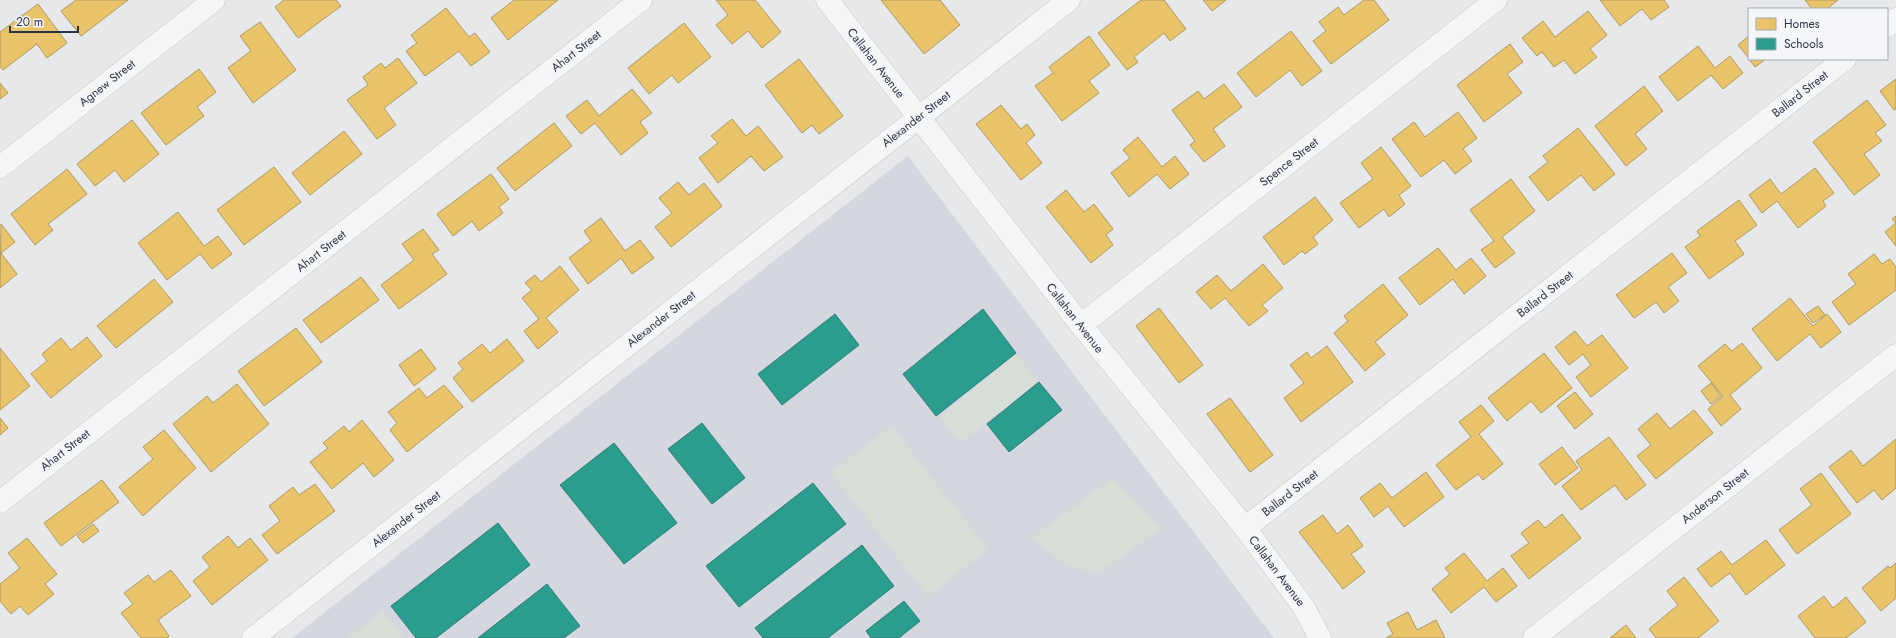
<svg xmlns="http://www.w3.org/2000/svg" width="1896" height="638" viewBox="0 0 1896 638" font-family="Jost,sans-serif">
  <rect width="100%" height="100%" fill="#e6e8ea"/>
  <polygon fill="#d4d7dd" points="908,156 1274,638 292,638"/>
  <g fill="#d6ded6">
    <polygon points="1017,355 1038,381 960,443 939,417"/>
    <polygon points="891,426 988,549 928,596 831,473"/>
    <path d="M 1113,478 L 1161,528 L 1101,572 C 1065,569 1059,561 1033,537 Z"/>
    <polygon points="383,611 404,638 348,638"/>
  </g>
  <g fill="#e9c46a" stroke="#b0995f">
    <polygon points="76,0 128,0 81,36 61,11"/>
    <polygon points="284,0 336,0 341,6 298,38 275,7"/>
    <polygon points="514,0 558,0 508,40 491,18"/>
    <polygon points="716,0 755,0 781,32 762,48 748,31 732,44 716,25 728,15"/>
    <polygon points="881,0 940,0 960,25 924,54"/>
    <polygon points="1141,0 1164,0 1186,29 1170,41 1164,33 1134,57 1138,62 1127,70 1098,33"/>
    <polygon points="1203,0 1226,0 1212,11"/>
    <polygon points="1364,0 1374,0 1389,20 1331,64 1313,41 1326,31 1319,22 1338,7 1344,15"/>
    <polygon points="1600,0 1664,0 1669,7 1651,20 1642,9 1620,26"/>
    <polygon points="1805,0 1838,0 1827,9 1812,9"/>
    <polygon points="38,4 67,43 47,58 37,44 3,70 0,67 0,32"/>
    <polygon points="446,8 469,37 475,33 490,52 471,66 459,51 425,76 406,51 417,43 411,35"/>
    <polygon points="1588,11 1607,35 1590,49 1597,57 1575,74 1564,60 1554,67 1542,52 1537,56 1522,38 1543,21 1555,37"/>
    <polygon points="260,22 296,70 253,103 228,68 251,51 240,36"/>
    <polygon points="684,23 711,57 678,83 672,75 649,94 628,68"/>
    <polygon points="1291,31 1322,71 1302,86 1290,70 1256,97 1237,73"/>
    <polygon points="1089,36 1110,65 1089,81 1099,93 1062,121 1035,86 1053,73 1049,67"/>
    <polygon points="1749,36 1749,58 1738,45"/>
    <polygon points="1510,44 1523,62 1507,74 1522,93 1484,122 1457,85"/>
    <polygon points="1698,46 1715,68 1730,56 1743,73 1723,89 1711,75 1678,101 1659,77"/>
    <polygon points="398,58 417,83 384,108 396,125 377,139 347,100 368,85 363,77 381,63 385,68"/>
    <polygon points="799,59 843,116 819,134 812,125 802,133 765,85"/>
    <polygon points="1749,59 1766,59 1755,67"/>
    <polygon points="199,69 216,92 197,107 204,116 166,145 141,113"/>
    <polygon points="1896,79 1896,109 1894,110 1880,91"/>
    <polygon points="0,83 8,93 0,99"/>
    <polygon points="1224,84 1242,107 1213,129 1225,146 1204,162 1190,145 1195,141 1172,110 1198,91 1204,99"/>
    <polygon points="1644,86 1663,111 1635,134 1647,149 1626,166 1595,126"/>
    <polygon points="632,89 652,113 640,122 648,133 621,155 595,123 581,134 566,116 587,100 599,116"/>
    <polygon points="1867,100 1886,125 1875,133 1882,141 1864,154 1880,175 1854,195 1813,142"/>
    <polygon points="1001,105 1021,129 1027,124 1035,135 1026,143 1042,163 1021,180 976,124"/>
    <polygon points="1458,112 1477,138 1463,149 1472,161 1455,174 1444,160 1421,177 1392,139 1414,122 1425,137"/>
    <polygon points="732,119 746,136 758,126 783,157 764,171 751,156 718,183 699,158 718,143 711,136"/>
    <polygon points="132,120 159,154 124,182 115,170 95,186 77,164"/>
    <polygon points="554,123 572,146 515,191 497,168"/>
    <polygon points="1578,128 1615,174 1594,191 1581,175 1548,201 1529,177 1548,162 1543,156"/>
    <polygon points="344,131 362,154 310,195 292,173"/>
    <polygon points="1138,137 1162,167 1175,156 1189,174 1170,189 1157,174 1129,197 1111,173 1130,158 1123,150"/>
    <polygon points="1381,147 1411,186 1399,195 1405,204 1389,217 1384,209 1359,228 1340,203 1373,179 1361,163"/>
    <polygon points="274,167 301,202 244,245 217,210"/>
    <polygon points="1815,168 1834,193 1823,201 1826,206 1798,228 1777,201 1762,213 1749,195 1770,179 1781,194"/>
    <polygon points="67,169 87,194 48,224 53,230 35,245 11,214"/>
    <polygon points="491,174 509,199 499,207 503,213 479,231 472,221 453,236 437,214"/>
    <polygon points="1511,179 1535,211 1502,237 1515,253 1495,268 1481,250 1494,241 1470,210"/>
    <polygon points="678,182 689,195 704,183 722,206 671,247 655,227 672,213 659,198"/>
    <polygon points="1066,190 1084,212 1094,204 1113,229 1106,235 1113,245 1091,263 1046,207"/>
    <polygon points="1315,197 1333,220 1313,237 1318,244 1305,254 1302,251 1284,265 1263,237"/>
    <polygon points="1739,200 1757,225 1735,241 1744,254 1709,279 1685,247 1700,236 1697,231"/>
    <polygon points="178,212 204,246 218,236 232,254 212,269 200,254 167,280 138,243"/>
    <polygon points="1896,216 1896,246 1885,232 1896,223 1892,219"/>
    <polygon points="601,218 625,251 640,240 654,258 632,274 621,258 588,284 569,258 591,241 584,231"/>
    <polygon points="1,224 15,242 1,253 17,274 0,288"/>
    <polygon points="423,229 439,250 432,254 447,274 399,309 381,285 414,260 402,244"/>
    <polygon points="1438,248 1456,270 1471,258 1486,276 1464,294 1453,279 1420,305 1399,278"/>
    <polygon points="1672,253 1687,273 1668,287 1679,301 1664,313 1656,302 1634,318 1616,295"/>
    <polygon points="1874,254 1882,264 1890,259 1896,267 1896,290 1849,325 1832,302 1856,284 1848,274"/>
    <polygon points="1263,264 1283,288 1262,305 1268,311 1249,326 1225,298 1211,309 1196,292 1217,275 1231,291"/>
    <polygon points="560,266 579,290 546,318 558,332 538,349 524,331 539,319 522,298 532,290 525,283 535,275 541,282"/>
    <polygon points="361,277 379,300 321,343 303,320"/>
    <polygon points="154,279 173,302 116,348 97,326"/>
    <polygon points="1383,284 1408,315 1375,342 1385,354 1365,371 1334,333 1348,321 1344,316"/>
    <polygon points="1790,298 1813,326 1827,314 1841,332 1821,348 1810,334 1777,361 1752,329"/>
    <polygon points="1818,306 1825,315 1813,323 1806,314"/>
    <polygon points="1159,308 1203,365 1179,383 1136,326"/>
    <polygon points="296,328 322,362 264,406 238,371"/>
    <polygon points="1575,331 1587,346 1602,335 1628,368 1591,397 1576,377 1591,365 1583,354 1569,365 1555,347"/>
    <polygon points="87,337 102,356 51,398 31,374 47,361 42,354 61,338 71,350"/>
    <polygon points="507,339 524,361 472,402 453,378 463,369 458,363 482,344 490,353"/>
    <polygon points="1742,343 1762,368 1730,395 1741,409 1721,426 1708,409 1723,396 1698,366 1725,344 1732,351"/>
    <polygon points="1327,346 1353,382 1301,422 1284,398 1304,383 1290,365 1307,352 1311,358"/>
    <polygon points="0,348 30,386 0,410"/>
    <polygon points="421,349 436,369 414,386 399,365"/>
    <polygon points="1544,353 1572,388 1541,413 1531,401 1507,421 1488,398"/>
    <polygon points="1711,383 1721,396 1711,404 1701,391"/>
    <polygon points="237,384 269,424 211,472 173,424 207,396 213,403"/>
    <polygon points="444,385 463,407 407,452 390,430 397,423 388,412 419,388 427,398"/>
    <polygon points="1575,392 1593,414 1575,429 1557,406"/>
    <polygon points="1230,398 1273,455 1250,472 1207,414"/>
    <polygon points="1481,405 1494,421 1479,434 1503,464 1483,480 1478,474 1456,490 1436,465 1471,437 1459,422"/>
    <polygon points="1694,410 1713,433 1656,479 1637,456 1651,445 1638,429 1657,413 1670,429"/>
    <polygon points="0,418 8,428 0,435"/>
    <polygon points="362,420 394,460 374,477 363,463 332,489 310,462 328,448 323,443 344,426 349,432"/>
    <polygon points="164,430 196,468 143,516 119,487 153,459 143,447"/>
    <polygon points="1609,437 1646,485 1626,500 1615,485 1581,510 1562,486 1582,470 1576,461"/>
    <polygon points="1896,439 1896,488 1882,500 1874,490 1857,503 1829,467 1851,450 1863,466"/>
    <polygon points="1562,447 1578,468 1555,485 1539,464"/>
    <polygon points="1426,472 1444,497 1404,527 1388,506 1374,517 1360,498 1380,483 1392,498"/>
    <polygon points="1821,473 1851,514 1797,554 1779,530 1812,505 1800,489"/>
    <polygon points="102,480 119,502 61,546 44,523"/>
    <polygon points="315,484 335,511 277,554 262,535 280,521 269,506 293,487 299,495"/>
    <polygon points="1562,514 1581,538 1529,579 1511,556 1529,543 1521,533 1538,520 1545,528"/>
    <polygon points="1323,515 1337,534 1348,525 1363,546 1351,554 1365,572 1343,589 1299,532"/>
    <polygon points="93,524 99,531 83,543 77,536"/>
    <polygon points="228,536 238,548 250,538 268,560 212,605 193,581 210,567 202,557"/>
    <polygon points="27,538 57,574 45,584 54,594 28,615 20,606 11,614 0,601 0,584 20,568 8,553"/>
    <polygon points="1766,540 1785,565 1746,595 1730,573 1711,587 1697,569 1721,551 1732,565"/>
    <polygon points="1464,553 1487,581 1503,568 1517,586 1496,602 1484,587 1451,613 1432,589 1450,574 1445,568"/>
    <polygon points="1896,563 1896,598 1881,611 1862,588 1888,566 1890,568"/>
    <polygon points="171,570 191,596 158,620 169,636 167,638 141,638 121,613 133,604 124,593 148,575 154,582"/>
    <polygon points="1684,577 1719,621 1698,638 1656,638 1649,629 1678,605 1667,591"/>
    <polygon points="1824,596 1833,608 1846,597 1866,622 1846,638 1815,638 1798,616"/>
    <polygon points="1408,612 1417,630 1436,620 1445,638 1386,638 1393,634 1387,623"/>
    <polygon points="1626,625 1636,638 1610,638"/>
  </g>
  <g fill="#2a9d8f" stroke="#2a7e79">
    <polygon points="983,309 1016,353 936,416 903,374"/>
    <polygon points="835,314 859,345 782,405 758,374"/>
    <polygon points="1039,382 1062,410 1009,452 987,424"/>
    <polygon points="702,423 745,478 712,504 668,449"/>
    <polygon points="614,443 677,523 624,564 560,485"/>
    <polygon points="813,483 846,524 739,607 706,566"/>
    <polygon points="498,523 530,565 436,638 416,638 391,606"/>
    <polygon points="862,545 894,586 828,638 763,638 755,628"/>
    <polygon points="547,584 580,626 564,638 478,638"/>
    <polygon points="904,601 920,621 899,638 871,638 866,631"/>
  </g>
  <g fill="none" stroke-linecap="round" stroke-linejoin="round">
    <g stroke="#c4c6c8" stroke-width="23">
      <g id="street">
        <polyline points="827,0 1081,325 1245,528 1303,606 1320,638"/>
        <polyline points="1887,26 1896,19"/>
        <polyline points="0,167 214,0"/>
        <polyline points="1081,325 1496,0"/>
        <polyline points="0,502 641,0"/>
        <polyline points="1245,528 1845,59"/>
        <polyline points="253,638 1069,0"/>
        <polyline points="1534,638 1896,355"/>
      </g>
    </g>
    <use href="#street" stroke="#f5f6f7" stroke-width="22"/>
  </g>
  <g text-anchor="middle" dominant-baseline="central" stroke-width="4" stroke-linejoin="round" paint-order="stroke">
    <g font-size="12" fill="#2b3445" stroke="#f4f6f9">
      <text transform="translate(576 51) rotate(-38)">Ahart Street</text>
      <text transform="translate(876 63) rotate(52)">Callahan Avenue</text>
      <text transform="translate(107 83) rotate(-38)">Agnew Street</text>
      <text transform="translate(1800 94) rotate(-38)">Ballard Street</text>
      <text transform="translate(916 119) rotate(-38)">Alexander Street</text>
      <text transform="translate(1289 162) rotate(-38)">Spence Street</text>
      <text transform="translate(321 251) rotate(-38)">Ahart Street</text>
      <text transform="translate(1545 294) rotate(-38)">Ballard Street</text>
      <text transform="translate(1075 318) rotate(52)">Callahan Avenue</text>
      <text transform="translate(661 319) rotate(-38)">Alexander Street</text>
      <text transform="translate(65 450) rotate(-38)">Ahart Street</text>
      <text transform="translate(1290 493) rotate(-38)">Ballard Street</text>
      <text transform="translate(1715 496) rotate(-38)">Anderson Street</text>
      <text transform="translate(406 519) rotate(-38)">Alexander Street</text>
      <text transform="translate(1277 571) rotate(53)">Callahan Avenue</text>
    </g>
  </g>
  <rect x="1748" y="8" width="140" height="52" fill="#f4f6f9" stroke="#a4a8b1"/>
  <rect x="1756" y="18" width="20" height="12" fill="#e9c46a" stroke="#a4a8b1"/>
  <text x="1784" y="28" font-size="12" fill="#2b3445">Homes</text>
  <rect x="1756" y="38" width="20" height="12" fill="#2a9d8f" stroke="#a4a8b1"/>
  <text x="1784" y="48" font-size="12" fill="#2b3445">Schools</text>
  <path d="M10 26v6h68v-6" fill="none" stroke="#2b3445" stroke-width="2"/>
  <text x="16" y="26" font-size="12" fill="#2b3445" stroke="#f4f6f9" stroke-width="3" paint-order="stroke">20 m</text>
</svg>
